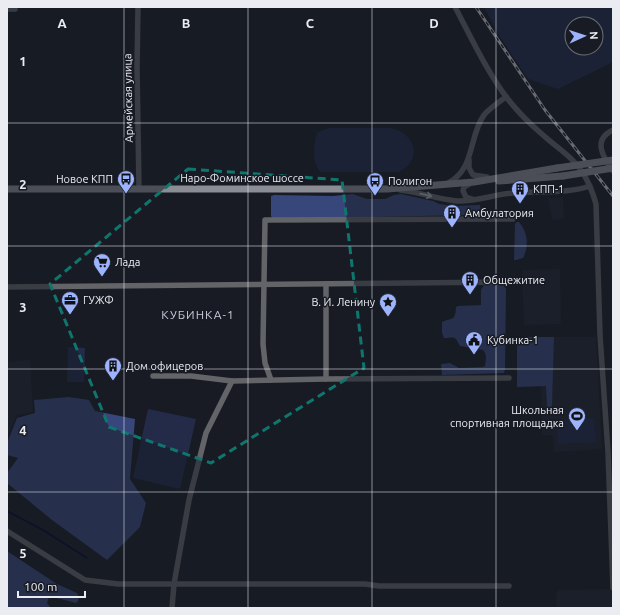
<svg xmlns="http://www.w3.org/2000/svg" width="620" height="615" viewBox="0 0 620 615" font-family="Ubuntu,sans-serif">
  <rect width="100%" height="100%" fill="#181b24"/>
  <g fill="#1f2432">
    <polygon points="563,197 564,219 552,220 548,198"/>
    <polygon points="560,269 561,324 524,325 522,270"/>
    <polygon points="517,337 596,337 602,449 554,452 553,435 542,435 541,386 517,387"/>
    <polygon points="30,360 33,412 17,415 7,438 7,362"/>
    <polygon points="613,589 613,608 557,608 556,593 559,590"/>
  </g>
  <g fill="#232b49" fill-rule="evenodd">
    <path d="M 484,7 L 613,7 L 613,62 L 558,89 L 528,79 L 499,35 ZM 572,24 L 596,24 L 596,48 L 572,48 Z"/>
    <path d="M 330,128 L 390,128 C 407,130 422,149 409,164 C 406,168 402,170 399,172 L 321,172 C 311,164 314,144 317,133 L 323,130 Z"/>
    <polygon points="68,347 85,348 84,382 67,382"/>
    <polygon points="148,409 196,419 180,489 133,478"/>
    <polygon points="594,418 596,442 558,444 558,421"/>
  </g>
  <g fill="#38477b">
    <polygon points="353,194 367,199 385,199 394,195 401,194 433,201 439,204 453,206 480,205 481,212 470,215 273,219 271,216 271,196 274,195 333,196"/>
    <path d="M 517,222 L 519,222 C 528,233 529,246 523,258 L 516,260 L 514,260 L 515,224 Z"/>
    <path d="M 488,284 L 503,284 L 506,289 L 505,369 L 504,373 L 442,375 L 441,364 L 450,363 L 459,368 L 483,367 L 485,366 C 486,360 487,354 483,350 L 460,346 C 454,336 457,337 444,338 L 442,333 L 442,322 C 453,317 455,322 456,307 L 458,306 L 481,305 L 481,290 L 484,285 Z"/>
    <polygon points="517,337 554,337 552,406 551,407 547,407 546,386 517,387"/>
    <polygon points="69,397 89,400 95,411 135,419 130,479 146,503 140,527 107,560 52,520 7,483 7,473 18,458 7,455 7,443 17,418 35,413 34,400"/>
    <polygon points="7,551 57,584 77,593 79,597 78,601 76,603 53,597 49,597 47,603 51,608 7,608"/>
  </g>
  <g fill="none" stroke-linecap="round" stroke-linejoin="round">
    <polyline stroke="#040432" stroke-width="1.5" points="7,511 43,530 87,558"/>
    <g stroke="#626468" stroke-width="5.5">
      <polyline points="138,7 137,67 139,189"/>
      <path d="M 455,7 C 471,37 486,70 507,98 C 517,111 530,124 543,135 C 557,148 573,157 583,173 C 589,183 593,193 596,204 L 600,335 L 608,452 L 613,588"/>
      <polyline points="7,9 15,9 15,7"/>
      <path d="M 613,130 C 592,140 603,157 613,171"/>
      <polyline points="469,160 469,168 473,175 487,177"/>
      <path d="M 448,183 C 475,170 469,135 484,115 C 490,108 499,102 506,97"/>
      <polyline points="471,183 464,187 463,191 466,197 472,199"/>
      <path d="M 400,190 C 419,192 437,199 457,201 C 476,202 495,194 514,193 C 539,191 566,194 590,186"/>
      <polyline points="326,284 326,379"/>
      <polyline points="7,287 512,282"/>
      <polyline points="153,376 191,376 232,381 326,379 509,378"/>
      <polyline points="271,380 265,363 263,344 265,220 513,219"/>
      <polyline points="7,531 85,580 118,584 365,584 379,586 509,586"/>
      <polyline points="172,608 174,584 189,500 206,433 232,381"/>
    </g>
    <g stroke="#8b8d95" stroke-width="7">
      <polyline points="499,181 563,176"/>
      <polyline points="7,189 387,189 474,182 557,168"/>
    </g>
    <g stroke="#cbcdd3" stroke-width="3">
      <polyline id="rail" points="476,7 545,110 613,196"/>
    </g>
    <use href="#rail" stroke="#181b24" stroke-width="1.5" stroke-dasharray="4.5" stroke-linecap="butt"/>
    <g stroke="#8b8d95" stroke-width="7">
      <polyline points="557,168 613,160"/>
      <polyline points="563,176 613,168"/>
    </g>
  </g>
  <defs><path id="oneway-shaft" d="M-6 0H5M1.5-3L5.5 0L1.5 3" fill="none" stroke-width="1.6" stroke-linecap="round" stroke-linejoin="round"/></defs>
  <use stroke="#adafb4" href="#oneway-shaft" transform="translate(426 195) rotate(13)"/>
  <path d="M0 0H620V615H0ZM 188,169 L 342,180 L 364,368 L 211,463 L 109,427 L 50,284 Z" fill="#181b24" fill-opacity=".55" fill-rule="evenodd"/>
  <path fill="none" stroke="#0f766e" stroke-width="3" stroke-dasharray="8 5" stroke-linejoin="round" d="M 188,169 L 342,180 L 364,368 L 211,463 L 109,427 L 50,284 Z"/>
  <path fill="none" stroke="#eaecf2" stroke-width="1" stroke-opacity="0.55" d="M 124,7 L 124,608M 248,7 L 248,608M 372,7 L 372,608M 496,7 L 496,608M 7,123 L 613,123M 7,246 L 613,246M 7,369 L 613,369M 7,492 L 613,492"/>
  <defs>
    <g id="bus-pin" transform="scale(0.9)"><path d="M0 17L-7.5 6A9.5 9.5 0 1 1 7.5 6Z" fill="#9db4fd" stroke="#181b24"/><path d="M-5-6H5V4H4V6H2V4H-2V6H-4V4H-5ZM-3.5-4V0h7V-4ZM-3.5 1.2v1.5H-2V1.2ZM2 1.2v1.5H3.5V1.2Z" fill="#111"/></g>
    <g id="building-pin" transform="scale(0.9)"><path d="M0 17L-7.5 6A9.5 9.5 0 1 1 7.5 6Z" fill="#9db4fd" stroke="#181b24"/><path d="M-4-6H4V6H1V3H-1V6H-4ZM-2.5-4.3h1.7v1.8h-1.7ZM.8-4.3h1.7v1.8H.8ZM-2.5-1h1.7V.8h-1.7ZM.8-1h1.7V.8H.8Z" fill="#111"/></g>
    <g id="supermarket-pin" transform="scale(0.9)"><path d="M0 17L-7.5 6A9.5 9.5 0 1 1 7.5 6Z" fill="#9db4fd" stroke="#181b24"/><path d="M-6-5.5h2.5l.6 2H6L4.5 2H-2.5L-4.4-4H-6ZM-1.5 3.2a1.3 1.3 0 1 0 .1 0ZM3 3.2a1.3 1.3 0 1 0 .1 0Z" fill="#111"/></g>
    <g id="office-pin" transform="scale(0.9)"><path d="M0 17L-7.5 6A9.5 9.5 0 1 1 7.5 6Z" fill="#9db4fd" stroke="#181b24"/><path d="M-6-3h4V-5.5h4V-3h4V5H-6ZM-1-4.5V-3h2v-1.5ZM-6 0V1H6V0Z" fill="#111"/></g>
    <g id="sight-pin" transform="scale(0.9)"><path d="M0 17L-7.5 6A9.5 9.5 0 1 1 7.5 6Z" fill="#9db4fd" stroke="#181b24"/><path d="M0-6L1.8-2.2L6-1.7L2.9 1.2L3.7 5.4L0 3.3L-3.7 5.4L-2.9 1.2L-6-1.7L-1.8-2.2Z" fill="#111"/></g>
    <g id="civic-pin" transform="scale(0.9)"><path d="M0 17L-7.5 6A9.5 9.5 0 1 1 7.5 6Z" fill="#9db4fd" stroke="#181b24"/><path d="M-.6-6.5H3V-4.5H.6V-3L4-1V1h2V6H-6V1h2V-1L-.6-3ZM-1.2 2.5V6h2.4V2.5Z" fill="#111"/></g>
    <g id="stadium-pin" transform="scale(0.9)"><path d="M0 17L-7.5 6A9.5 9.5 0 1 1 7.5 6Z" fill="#9db4fd" stroke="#181b24"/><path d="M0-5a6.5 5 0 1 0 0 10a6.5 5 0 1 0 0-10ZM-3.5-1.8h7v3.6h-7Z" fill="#111"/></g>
  </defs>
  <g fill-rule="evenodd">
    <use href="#bus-pin" x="126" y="179"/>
    <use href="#bus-pin" x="375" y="181"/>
    <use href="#building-pin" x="520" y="189"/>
    <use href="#building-pin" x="452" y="213"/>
    <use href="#supermarket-pin" x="102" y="262"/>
    <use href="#building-pin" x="470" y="280"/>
    <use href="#office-pin" x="70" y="300"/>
    <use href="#sight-pin" x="388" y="302"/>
    <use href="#civic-pin" x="474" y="340"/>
    <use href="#building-pin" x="113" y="366"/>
    <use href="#stadium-pin" x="577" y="416"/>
  </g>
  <g text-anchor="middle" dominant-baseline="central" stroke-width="3" stroke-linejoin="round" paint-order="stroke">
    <g font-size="11" fill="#eaecf2" stroke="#181b24">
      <text transform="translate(128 98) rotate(-91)">Армейская улица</text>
      <text x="242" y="178">Наро-Фоминское шоссе</text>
    </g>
    <g font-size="11" fill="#eaecf2" stroke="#181b24" text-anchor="start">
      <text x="113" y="179" text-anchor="end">Новое КПП</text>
      <text x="388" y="181">Полигон</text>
      <text x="533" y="189">КПП-1</text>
      <text x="465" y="213">Амбулатория</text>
      <text x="115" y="262">Лада</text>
      <text x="483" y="280">Общежитие</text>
      <text x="83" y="300">ГУЖФ</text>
      <text x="375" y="302" text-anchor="end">В. И. Ленину</text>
      <text x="487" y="340">Кубинка-1</text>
      <text x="126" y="366">Дом офицеров</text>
      <text x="564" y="410" text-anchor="end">Школьная<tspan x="564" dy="13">спортивная площадка</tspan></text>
    </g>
    <g font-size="12" letter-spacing="1" fill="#c8ccd8" stroke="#181b24">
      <text x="198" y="314">КУБИНКА-1</text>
    </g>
  </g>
  <g font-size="13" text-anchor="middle" font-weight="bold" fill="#eaecf2" stroke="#181b24" stroke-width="3" stroke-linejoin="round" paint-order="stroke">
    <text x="62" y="28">A</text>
    <text x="186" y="28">B</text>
    <text x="310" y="28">C</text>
    <text x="434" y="28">D</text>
    <text x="23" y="66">1</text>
    <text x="23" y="189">2</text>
    <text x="23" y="312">3</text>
    <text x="23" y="435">4</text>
    <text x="23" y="558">5</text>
  </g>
  <rect width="620" height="615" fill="none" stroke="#eaecf2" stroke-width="16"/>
  <g transform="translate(584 36) rotate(87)"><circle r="19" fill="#181b24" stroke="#6c6f76"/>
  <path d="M0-3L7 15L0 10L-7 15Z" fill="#9db4fd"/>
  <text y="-6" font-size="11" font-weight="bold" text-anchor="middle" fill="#eaecf2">N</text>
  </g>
  <path d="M18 591v6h67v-6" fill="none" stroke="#eaecf2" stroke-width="2"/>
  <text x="24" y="591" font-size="12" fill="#eaecf2" stroke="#181b24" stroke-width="3" paint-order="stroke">100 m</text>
</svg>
